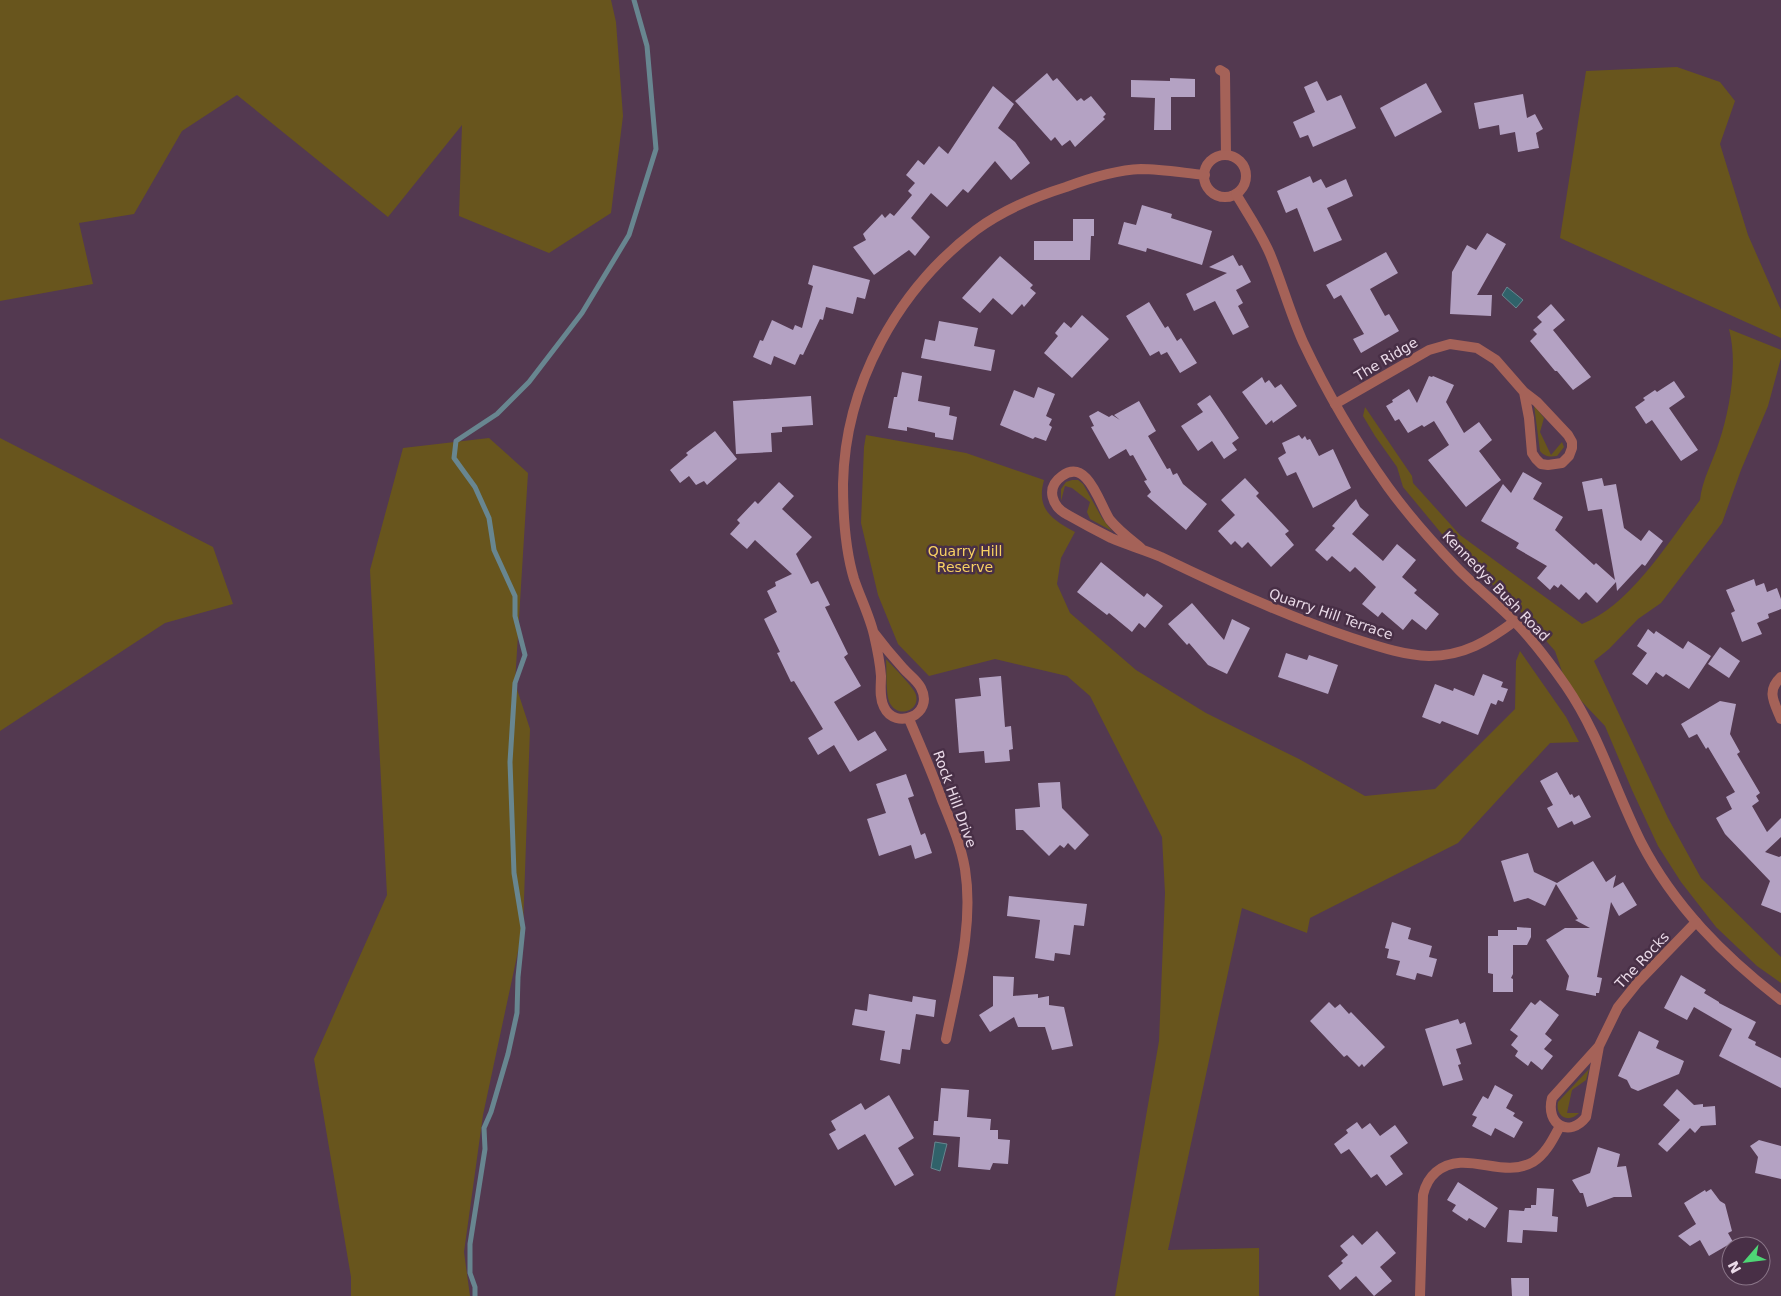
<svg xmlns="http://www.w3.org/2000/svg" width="1781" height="1296" viewBox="0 0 1781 1296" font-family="'DejaVu Sans',sans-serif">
  <rect width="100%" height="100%" fill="#533950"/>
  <g fill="#68551d">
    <polygon points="0,0 611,0 616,22 623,116 611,213 549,253 459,216 462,125 388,217 237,95 182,131 134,214 79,223 93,284 0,301"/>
    <polygon points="1677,67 1720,82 1735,101 1720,144 1748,235 1781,310 1781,338 1560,238 1586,71"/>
    <path d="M 1729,329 L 1781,350 L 1781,358 L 1768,406 L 1741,470 L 1722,523 L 1661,603 L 1638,619 L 1609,649 L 1594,661 L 1668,818 L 1701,878 L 1781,957 L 1781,983 L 1757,966 L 1716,927 L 1681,882 L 1658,846 L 1632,790 L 1605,726 L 1567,686 L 1555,651 L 1520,611 L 1451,545 L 1403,487 L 1397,467 L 1375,436 L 1363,416 L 1365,407 L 1412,476 L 1413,483 L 1460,535 L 1582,624 C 1630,606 1670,540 1700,500 C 1702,480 1713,461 1719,442 C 1730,409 1738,363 1729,329 Z"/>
    <path d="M 1534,405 L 1544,418 L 1540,432 L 1551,455 L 1562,442 L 1564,447 L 1557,456 C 1550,457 1545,457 1540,451 Z"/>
    <path d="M 866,435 L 966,453 L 1044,480 C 1036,509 1051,519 1075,532 L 1061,558 L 1057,584 L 1070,613 L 1136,670 L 1206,713 L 1299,759 L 1365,796 L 1435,789 L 1515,709 L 1516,661 L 1520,651 L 1566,717 L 1579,742 L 1550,743 L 1458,843 L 1310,918 L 1307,933 L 1242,908 L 1168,1250 L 1259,1248 L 1259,1296 L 1115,1296 L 1159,1041 L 1165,893 L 1162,837 L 1090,696 L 1067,676 L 995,659 L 929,676 L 898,644 L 878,595 L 861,523 L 864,447 Z"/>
    <polygon points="0,438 213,547 233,604 165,623 0,731"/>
    <polygon points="489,438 528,473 515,683 530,729 523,928 483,1115 464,1252 470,1296 351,1296 351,1277 314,1059 387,895 370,570 403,448"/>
    <polygon points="1072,480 1078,480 1083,484 1102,518 1112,531 1090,519 1087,512 1090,502 1072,488 1065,486 1061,501 1061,489 1066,482"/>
    <path d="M 886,659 C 892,666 915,688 916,695 C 920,710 900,718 891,705 C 885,697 887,671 886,659 Z"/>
    <path d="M 1589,1069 L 1586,1080 L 1572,1090 L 1567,1113 L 1579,1113 C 1568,1124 1555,1116 1558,1102 Z"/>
  </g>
  <g fill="#30626a" stroke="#688690">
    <polygon points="1507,287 1523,300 1516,308 1502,295"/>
    <polygon points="935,1142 947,1144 940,1171 931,1168"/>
  </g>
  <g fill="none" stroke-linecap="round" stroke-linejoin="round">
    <polyline stroke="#688690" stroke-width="5" points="475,1296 475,1287 470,1273 470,1244 485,1149 484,1128 491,1112 508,1054 517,1013 518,977 523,928 514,873 510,762 515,683 525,655 515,616 515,596 494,550 489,518 475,487 454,458 456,441 497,414 529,382 582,313 629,235 656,149 647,46 634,0"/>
  </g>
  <g fill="#b4a2c3">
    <polygon points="1047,73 1053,81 1057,78 1077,101 1081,98 1084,101 1091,96 1106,114 1103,117 1105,119 1075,147 1070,140 1062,146 1055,137 1051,141 1015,101"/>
    <polygon points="1170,78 1195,79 1195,97 1171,97 1171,130 1154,130 1155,98 1131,97 1131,80 1170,81"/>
    <polygon points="1317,81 1327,101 1341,95 1356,128 1313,147 1308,135 1300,138 1293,122 1315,112 1304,87"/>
    <polygon points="1426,83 1442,112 1395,137 1380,108"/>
    <polygon points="993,86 1014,104 998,128 1015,142 1030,163 1011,180 995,161 968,193 963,189 947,207 931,193 911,218 930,237 915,256 909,250 874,275 853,247 866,240 863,234 882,214 885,218 890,213 894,216 912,195 908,191 915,183 906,175 918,160 924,165 939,146 948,154"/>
    <polygon points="1523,94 1527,118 1535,114 1543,129 1536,133 1539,148 1518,152 1515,132 1500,135 1499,125 1479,129 1474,103"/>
    <polygon points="1310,176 1313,183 1321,179 1326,188 1346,179 1353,196 1327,208 1342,240 1314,252 1297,208 1286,213 1277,191"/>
    <polygon points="1142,205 1172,214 1171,218 1212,231 1202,265 1147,248 1146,252 1118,244 1124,222 1136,225"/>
    <polygon points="1073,219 1094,219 1094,236 1091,236 1090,260 1034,260 1034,241 1073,241"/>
    <polygon points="1487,233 1506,244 1477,295 1492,295 1491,316 1450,314 1452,272 1467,245 1476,250"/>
    <polygon points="1386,252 1398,273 1370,289 1385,316 1389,314 1399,331 1361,353 1353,339 1364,334 1341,295 1334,299 1326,285"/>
    <polygon points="1233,255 1239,266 1242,265 1251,282 1236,290 1243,303 1238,306 1249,327 1233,335 1215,301 1194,311 1186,294 1227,273 1209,267"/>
    <polygon points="1000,256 1033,285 1030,288 1036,293 1024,307 1022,304 1012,315 993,298 980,313 962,298"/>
    <polygon points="813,265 870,280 865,299 857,297 853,314 826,307 823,320 820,319 803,355 800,354 795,365 774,356 771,365 753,357 760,340 763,341 772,320 793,330 795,325 802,328 813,286 808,284"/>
    <polygon points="1149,302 1165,328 1168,326 1177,341 1181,338 1197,363 1180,373 1167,352 1161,355 1159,351 1150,356 1126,316"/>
    <polygon points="1551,304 1565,320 1553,330 1591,377 1573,390 1557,371 1555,371 1530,341 1537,334 1533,330 1542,322 1537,317"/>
    <polygon points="1082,315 1109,339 1072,378 1044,353 1058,336 1055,333 1064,322 1071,328"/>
    <polygon points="939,321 978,328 974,346 995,350 991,371 921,358 925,339 935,341"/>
    <polygon points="902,372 922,376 918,401 950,407 949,415 957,417 953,440 935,437 935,433 907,427 907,431 888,428 894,397 897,397"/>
    <polygon points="1429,376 1432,377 1433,376 1454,385 1446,402 1464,433 1479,422 1492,440 1479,451 1501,480 1466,507 1428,460 1449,445 1434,421 1424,427 1422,425 1408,433 1399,419 1395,421 1386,406 1393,402 1392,400 1409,389 1417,403"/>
    <polygon points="1262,377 1265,383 1269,380 1275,388 1281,384 1297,406 1273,423 1272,420 1266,425 1242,392"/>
    <polygon points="1674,381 1685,397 1669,408 1698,450 1681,461 1652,420 1646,424 1635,407 1645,400 1643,398 1655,390 1657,392"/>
    <polygon points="1038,387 1055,394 1046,416 1052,419 1049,425 1052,427 1046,441 1035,437 1033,439 1000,425 1014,390 1034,398"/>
    <polygon points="1210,395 1239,438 1232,443 1237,450 1224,459 1212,441 1198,451 1181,426 1203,412 1197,404"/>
    <polygon points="811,396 813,425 782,427 782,432 771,433 772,452 736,454 733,401"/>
    <polygon points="1139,401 1156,431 1148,436 1167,469 1170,468 1173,475 1177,473 1183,484 1207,504 1186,530 1147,496 1151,492 1144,481 1147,480 1133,455 1130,456 1126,449 1109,459 1091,427 1094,426 1089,416 1098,411 1109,417 1112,415 1120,420 1114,415"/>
    <polygon points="715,431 737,459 707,485 704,481 696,485 689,476 680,483 670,470 688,455 686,453"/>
    <polygon points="1299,435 1302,439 1305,436 1307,440 1310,439 1319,456 1333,449 1351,488 1313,508 1296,472 1287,476 1278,458 1286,453 1282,443"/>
    <polygon points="1523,472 1542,483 1533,499 1563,517 1555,530 1594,565 1596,563 1615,580 1602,509 1588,511 1582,482 1602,478 1604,486 1616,484 1624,528 1641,541 1649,530 1663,541 1645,566 1642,564 1617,591 1616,582 1597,603 1586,592 1579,600 1561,584 1558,588 1554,585 1550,590 1537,578 1547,566 1516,548 1519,543 1481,521 1503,484 1511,493"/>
    <polygon points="1245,478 1259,493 1256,496 1289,531 1285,534 1294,545 1271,567 1248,542 1242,548 1235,541 1231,545 1218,531 1235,515 1221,500"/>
    <polygon points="779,482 794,496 782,509 812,537 796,554 811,584 818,581 830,605 825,607 848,654 844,657 861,686 834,702 858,741 875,731 887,750 850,772 834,745 818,755 808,738 823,729 794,681 791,682 777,653 780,652 764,619 777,612 767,591 776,586 775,582 792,574 755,540 747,549 730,534 740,523 737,520 755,501 758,504"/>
    <polygon points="1356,499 1360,507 1369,515 1352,534 1383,561 1397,544 1416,560 1402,577 1417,590 1414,593 1439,614 1426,630 1412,619 1403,630 1382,612 1378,617 1362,604 1376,587 1355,567 1350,572 1332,556 1327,561 1315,550 1335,528 1332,526"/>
    <polygon points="1101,562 1144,597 1147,593 1163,606 1145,628 1139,623 1132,632 1109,613 1107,615 1077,592"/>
    <polygon points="1754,579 1756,586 1764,583 1767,592 1777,588 1781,599 1781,609 1768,614 1769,618 1757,623 1762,634 1742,642 1731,613 1735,611 1726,590"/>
    <polygon points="1192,603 1224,640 1232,619 1250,628 1227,674 1208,665 1189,643 1187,645 1168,624"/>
    <polygon points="1648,629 1654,634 1656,631 1683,649 1688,641 1711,656 1689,689 1666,674 1663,677 1656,672 1647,685 1632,674 1647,653 1637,646"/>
    <polygon points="1720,647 1740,661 1729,678 1708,664"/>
    <polygon points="1286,653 1307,660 1309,655 1338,665 1328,694 1278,677"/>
    <polygon points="1483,674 1503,682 1501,687 1508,689 1503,702 1498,700 1496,705 1491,703 1478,735 1442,721 1440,724 1422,717 1435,684 1453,691 1454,688 1474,696"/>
    <polygon points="1001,676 1005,727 1011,726 1013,749 1009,750 1010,761 985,763 984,751 959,753 955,699 981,696 979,678"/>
    <polygon points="1720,701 1736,704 1730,734 1740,752 1737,754 1760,793 1756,796 1759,801 1752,806 1767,832 1781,818 1781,837 1765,852 1779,857 1781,856 1781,913 1761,905 1770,881 1725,834 1716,818 1732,809 1726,797 1735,792 1708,747 1706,749 1697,734 1689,738 1681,724"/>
    <polygon points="1557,772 1570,795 1572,794 1574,798 1579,795 1591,817 1574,825 1572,821 1558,828 1547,808 1553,805 1540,781"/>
    <polygon points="906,774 914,796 908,798 921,835 925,833 932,853 915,859 911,845 879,856 867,819 886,813 876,784"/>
    <polygon points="1060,782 1062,808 1089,835 1075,850 1068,843 1064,848 1060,845 1049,856 1023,830 1016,830 1015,809 1040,807 1038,783"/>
    <polygon points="1528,853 1534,872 1557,883 1593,861 1606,882 1616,875 1613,888 1623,882 1637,905 1619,916 1611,902 1597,977 1602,978 1599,993 1596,993 1596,996 1566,990 1569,976 1546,940 1565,928 1590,928 1575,920 1578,919 1556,884 1545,906 1528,898 1514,902 1501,861"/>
    <polygon points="1009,896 1087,904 1084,926 1074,925 1070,955 1055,953 1054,961 1035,958 1040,920 1007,916"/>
    <polygon points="1392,922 1411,928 1408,939 1432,946 1429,957 1437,959 1432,977 1417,973 1415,980 1396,975 1400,961 1387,958 1389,949 1385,948"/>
    <polygon points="1517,927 1531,928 1531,937 1527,945 1513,945 1513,974 1511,978 1513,979 1513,992 1493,992 1493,974 1488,973 1488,936 1498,936 1498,930 1517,930"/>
    <polygon points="1681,975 1706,990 1704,993 1719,1002 1719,1003 1756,1022 1748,1038 1756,1042 1755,1045 1781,1058 1781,1088 1719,1056 1732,1029 1694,1007 1687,1020 1664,1008"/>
    <polygon points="993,976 1014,977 1013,996 1038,994 1038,998 1049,996 1049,1005 1064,1007 1073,1046 1052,1050 1045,1027 1018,1027 1014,1017 990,1032 979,1015 993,1006"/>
    <polygon points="869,994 912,1002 913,996 936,1000 934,1017 916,1014 910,1050 902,1049 900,1064 880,1060 885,1031 852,1025 855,1009 867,1011"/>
    <polygon points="1540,1000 1559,1015 1545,1034 1552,1040 1544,1049 1553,1056 1542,1070 1531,1061 1528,1066 1515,1056 1518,1051 1511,1045 1518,1036 1510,1030 1531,1002 1535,1005"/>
    <polygon points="1329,1002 1335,1008 1340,1004 1349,1014 1351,1012 1385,1047 1364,1067 1362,1064 1359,1067 1347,1055 1344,1057 1310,1021"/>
    <polygon points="1458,1019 1460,1024 1465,1022 1472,1044 1456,1049 1461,1064 1458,1065 1463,1080 1443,1086 1425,1029"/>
    <polygon points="1639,1031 1659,1041 1656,1048 1684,1061 1679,1074 1638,1091 1631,1088 1627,1080 1618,1076"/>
    <polygon points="1495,1085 1513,1095 1506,1108 1515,1113 1513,1116 1523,1122 1514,1138 1495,1128 1491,1136 1472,1126 1477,1117 1472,1115 1483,1096 1488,1099"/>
    <polygon points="941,1088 969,1090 967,1117 991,1119 990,1130 998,1130 998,1139 1010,1140 1008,1164 993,1163 990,1170 958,1167 960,1137 933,1135 934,1121 938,1121"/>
    <polygon points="1677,1089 1694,1105 1703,1104 1703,1107 1715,1106 1716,1125 1701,1126 1695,1133 1690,1128 1667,1152 1658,1144 1680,1120 1663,1105"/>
    <polygon points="889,1095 914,1138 898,1148 914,1175 895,1186 865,1134 838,1150 829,1134 836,1130 831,1121 861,1103 865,1110"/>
    <polygon points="1357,1122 1362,1129 1370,1123 1380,1136 1395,1125 1408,1143 1390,1156 1403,1174 1386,1186 1377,1174 1371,1178 1349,1149 1341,1154 1334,1144 1348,1133 1346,1130"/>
    <polygon points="1759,1140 1781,1146 1781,1179 1755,1173 1758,1157 1750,1146"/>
    <polygon points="1598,1147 1620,1154 1617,1167 1626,1166 1632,1197 1614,1197 1587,1207 1583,1193 1580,1193 1572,1180 1590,1173"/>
    <polygon points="1458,1182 1498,1208 1485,1228 1469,1218 1467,1221 1452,1211 1456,1205 1447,1200"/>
    <polygon points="1537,1188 1554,1189 1552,1216 1558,1217 1557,1232 1523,1230 1522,1243 1507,1242 1509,1210 1524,1211 1525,1208 1531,1208 1531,1205 1536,1205"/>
    <polygon points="1711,1189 1720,1201 1725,1204 1732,1231 1728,1233 1733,1242 1709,1256 1700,1240 1690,1246 1678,1236 1696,1224 1684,1203 1705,1190 1706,1192"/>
    <polygon points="1377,1231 1396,1253 1380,1267 1392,1281 1374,1296 1356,1276 1340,1290 1328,1276 1343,1263 1341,1261 1348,1255 1340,1246 1353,1235 1362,1245"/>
    <polygon points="1511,1278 1529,1278 1529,1296 1512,1296"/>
  </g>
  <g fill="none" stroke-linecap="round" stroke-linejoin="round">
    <g stroke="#a56258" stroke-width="10">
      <polyline points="1220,70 1225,73 1226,155"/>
      <circle cx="1225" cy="176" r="21"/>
      <path d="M 1236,194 C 1248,214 1261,233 1270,254 C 1282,283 1290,313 1303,342 C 1327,393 1356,442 1388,487 C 1409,516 1434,544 1459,570 C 1476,587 1496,603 1513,620 C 1533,640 1550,663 1566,686 C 1599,734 1615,790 1641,842 C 1674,906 1724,956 1781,1000"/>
      <polyline points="1335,404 1429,350 1450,344 1477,348 1496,360 1524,392 1537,402 1568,435 1572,442 1572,448 1569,456 1562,463 1548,465 1541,464 1536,459 1532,453 1529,418 1524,392"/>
      <path d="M 1141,548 C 1130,539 1119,531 1110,520 C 1100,506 1088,457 1062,476 C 1045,488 1052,507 1068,515 C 1082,523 1097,531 1111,538 C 1127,545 1145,550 1161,557 C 1223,587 1286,616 1352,638 C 1377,646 1402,655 1429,656 C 1464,656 1488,641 1515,621"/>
      <path d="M 874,633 C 883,645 893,657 903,668 C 909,675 917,680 921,688 C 935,715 895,731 884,707 C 879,697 881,686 881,676 C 880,662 877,648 874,635 C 870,617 860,597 854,579 C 845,549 843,516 843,484 C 845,385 897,290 976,230 C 1003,210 1034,197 1066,187 C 1090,178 1115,170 1141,169 C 1162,169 1184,173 1205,175"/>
      <path d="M 1781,677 C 1766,691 1774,702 1781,719"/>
      <path d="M 909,719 C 920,745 932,772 942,800 C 951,822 961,845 965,869 C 974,925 957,984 946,1039"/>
      <path d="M 1599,1046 L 1552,1098 C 1545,1125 1570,1138 1586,1117 L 1599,1046 L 1618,1007 L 1638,982 L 1696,922"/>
      <path d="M 1420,1296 L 1423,1195 C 1425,1186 1429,1178 1436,1172 C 1465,1148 1502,1180 1533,1162 C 1546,1154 1553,1139 1560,1126"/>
    </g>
  </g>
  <g text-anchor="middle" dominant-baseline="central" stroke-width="5" stroke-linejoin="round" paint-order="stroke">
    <g font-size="14" fill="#ebdbe9" stroke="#482f46">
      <text transform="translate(1386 359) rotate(-31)">The Ridge</text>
      <text transform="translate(1496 586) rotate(46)">Kennedys Bush Road</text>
      <text transform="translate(1331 614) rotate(19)">Quarry Hill Terrace</text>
      <text transform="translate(955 799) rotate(70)">Rock Hill Drive</text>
      <text transform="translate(1642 960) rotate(-47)">The Rocks</text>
    </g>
    <g font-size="14" fill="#f7d063" stroke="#482f46">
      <text x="965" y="551">Quarry Hill<tspan x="965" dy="16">Reserve</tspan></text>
    </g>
  </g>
  <g transform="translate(1746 1261) rotate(242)"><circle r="24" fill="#482f46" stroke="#897487"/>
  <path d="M0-4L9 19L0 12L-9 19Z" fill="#4ed675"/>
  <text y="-8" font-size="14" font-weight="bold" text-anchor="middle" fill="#ebdbe9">N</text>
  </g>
</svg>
